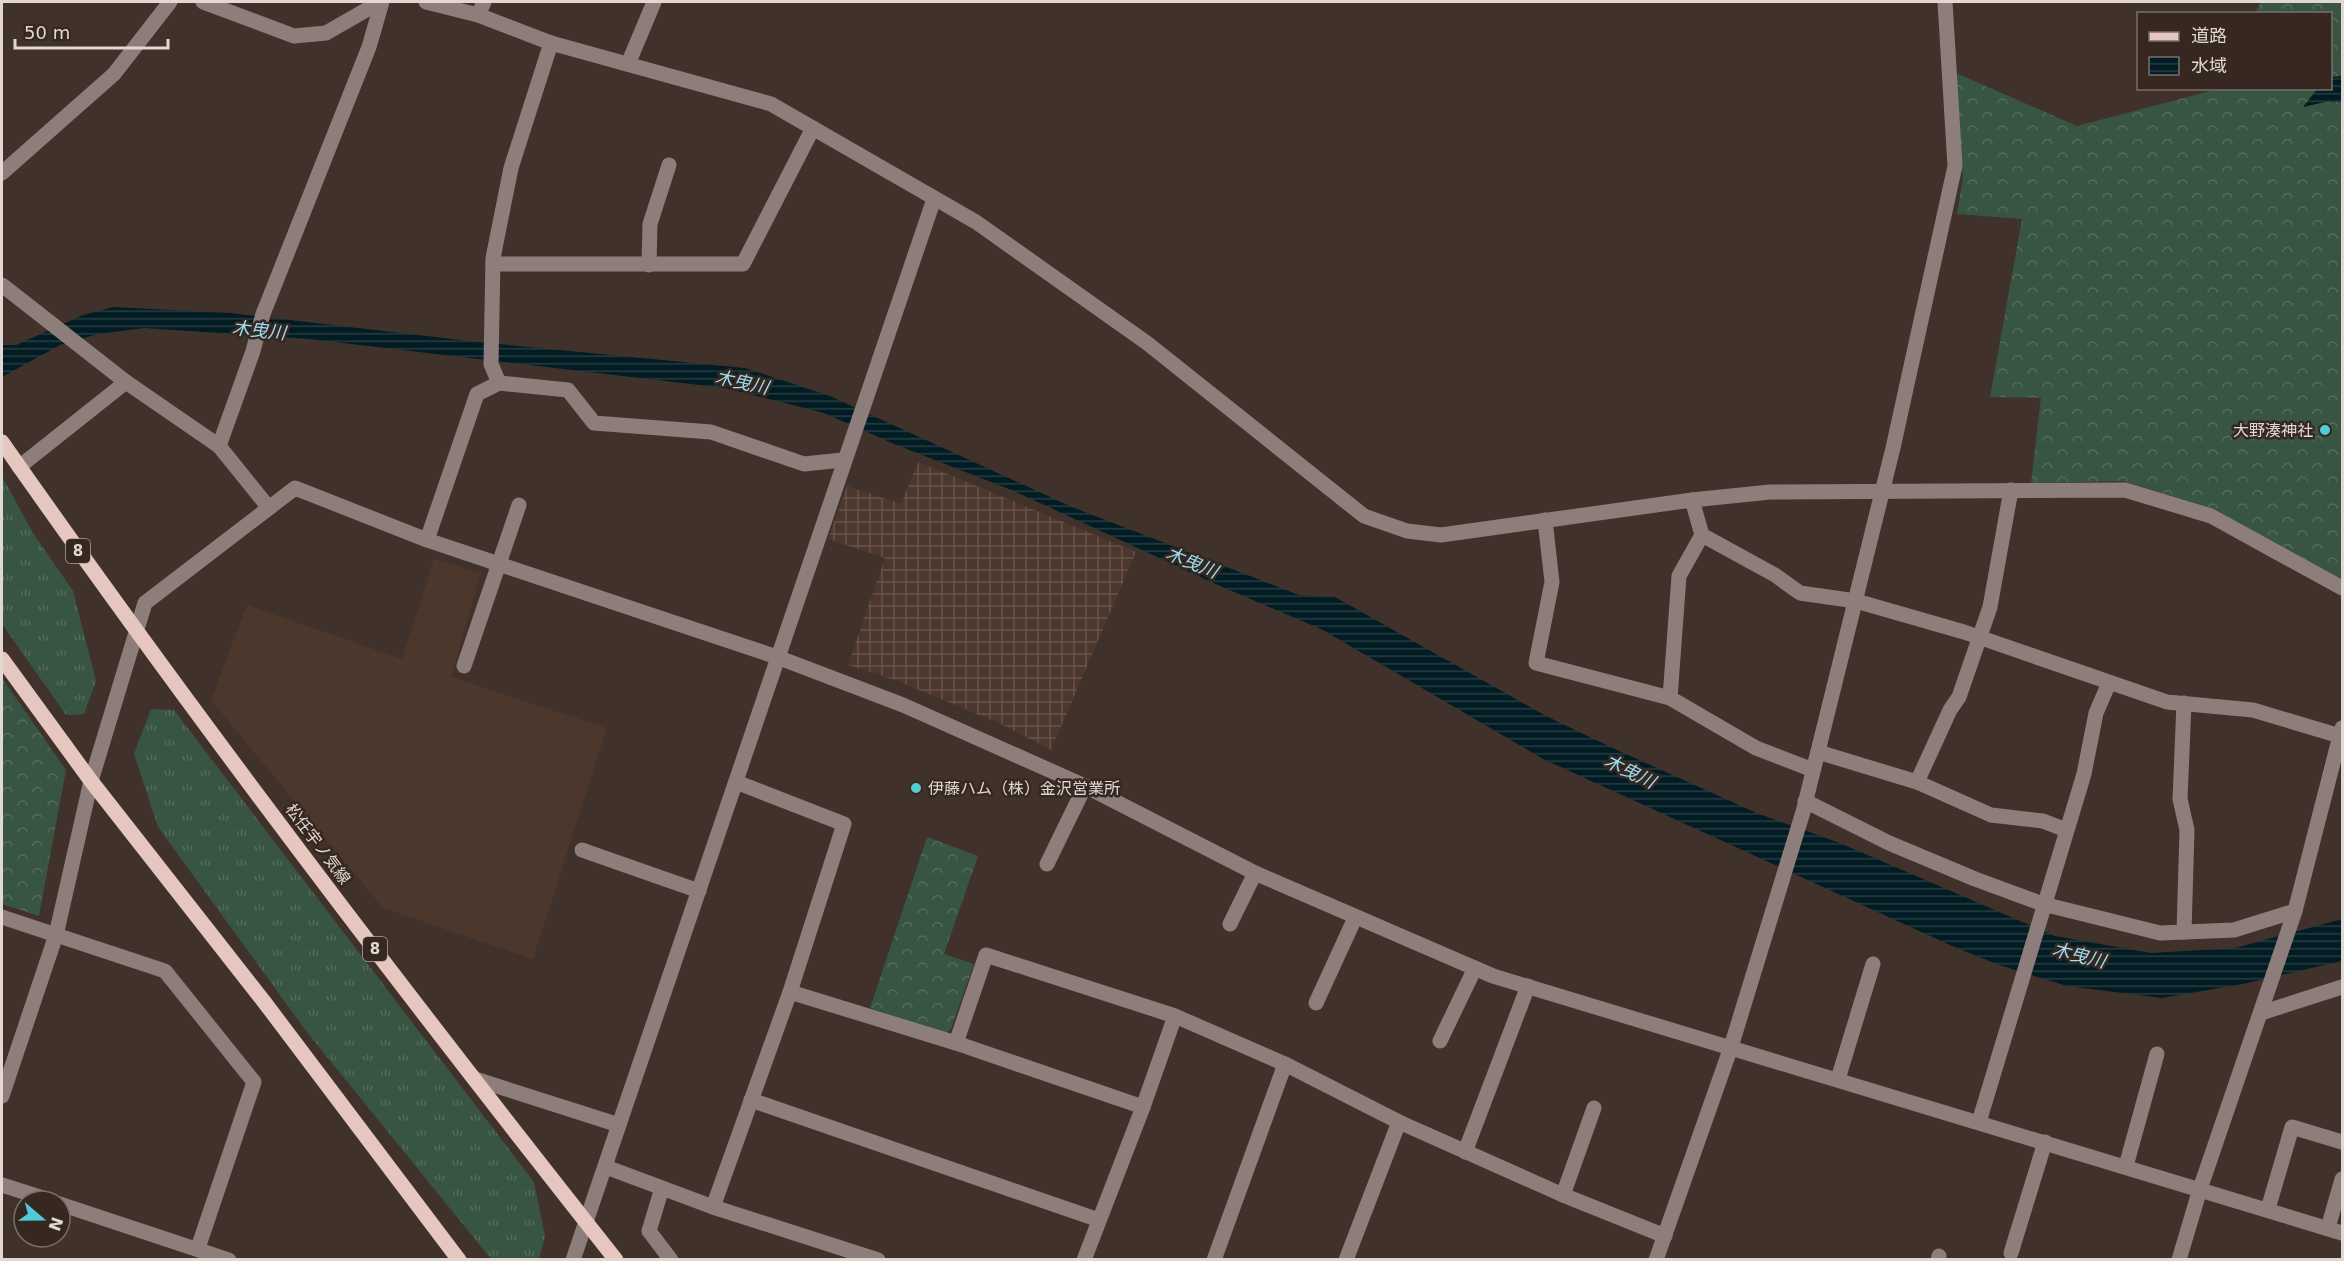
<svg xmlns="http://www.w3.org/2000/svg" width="2344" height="1261" viewBox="0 0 2344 1261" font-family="'DejaVu Sans','Noto Sans JP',sans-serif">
  <defs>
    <pattern id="industrial-grid" width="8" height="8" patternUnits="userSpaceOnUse" patternTransform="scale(1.5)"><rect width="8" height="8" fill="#4c372c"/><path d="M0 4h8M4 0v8" fill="none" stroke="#66534a"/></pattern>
    <pattern id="grass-tufts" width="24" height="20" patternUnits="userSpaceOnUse" patternTransform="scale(1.5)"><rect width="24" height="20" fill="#385443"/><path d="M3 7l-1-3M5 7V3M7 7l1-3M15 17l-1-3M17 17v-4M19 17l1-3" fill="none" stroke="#546c5d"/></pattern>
    <pattern id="forest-crowns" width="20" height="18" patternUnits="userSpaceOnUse" patternTransform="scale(1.5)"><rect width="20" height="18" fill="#385443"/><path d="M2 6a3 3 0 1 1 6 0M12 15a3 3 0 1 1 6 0" fill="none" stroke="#546c5d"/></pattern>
    <pattern id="water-rules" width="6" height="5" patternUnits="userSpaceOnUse" patternTransform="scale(1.5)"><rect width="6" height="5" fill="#021c23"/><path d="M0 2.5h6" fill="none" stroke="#273c42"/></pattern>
  </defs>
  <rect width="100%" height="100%" fill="#40322a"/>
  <polygon fill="#4c372c" points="434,559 481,573 451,677 607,728 533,959 383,908 211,700 247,605 402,659"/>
  <polygon fill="url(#industrial-grid)" points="918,462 1136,552 1051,750 1001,724 895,680 848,665 885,558 828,539 847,486 901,504"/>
  <g fill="url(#grass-tufts)">
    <polygon points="2,476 33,533 73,591 96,681 84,714 66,715 2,624"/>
    <polygon points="151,709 174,710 534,1182 545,1236 539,1259 491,1259 306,1031 158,827 134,754"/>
  </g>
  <g fill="url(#forest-crowns)">
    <polygon points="2261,2 2342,2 2342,590 2217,510 2123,481 2031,483 2041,398 1990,397 2022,219 1957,214 1963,177 1956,73 2077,126 2218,89 2330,88 2330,14 2255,13"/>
    <polygon points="2,678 66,770 39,916 2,904"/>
    <polygon points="927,837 978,856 944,954 974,964 951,1029 945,1034 870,1008"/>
  </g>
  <g fill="url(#water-rules)">
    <polygon points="2342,76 2342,102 2325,102 2303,107 2317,89 2330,88 2331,77"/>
    <polygon points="113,307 230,313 478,342 745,368 830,396 1072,507 1299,595 1335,597 1546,716 1615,749 1759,814 1840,843 2055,936 2151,953 2235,948 2342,919 2342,961 2243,984 2162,998 2067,986 1999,965 1952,946 1543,759 1323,630 1220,586 1014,491 894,444 824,413 725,388 309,339 144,328 98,334 60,345 2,377 2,345 16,345 83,315"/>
  </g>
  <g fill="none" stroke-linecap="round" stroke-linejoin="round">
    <g stroke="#8e7e7b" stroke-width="15">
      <polyline points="203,2 294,36 326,33 380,2"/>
      <polyline points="426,2 478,15 551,43 771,104 976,222 1147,343 1364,516 1407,531 1441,535 1692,500 1770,492 2125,490 2211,516 2342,588"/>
      <polyline points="478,15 484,2"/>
      <polyline points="628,64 654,2"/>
      <polyline points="2,173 114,74 170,2"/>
      <polyline points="493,264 743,264 813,128"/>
      <polyline points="649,265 650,224 669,165"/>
      <polyline points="2,285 126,382 219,446 269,508"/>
      <polyline points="499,383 491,364 493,258 511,168 551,43"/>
      <polyline points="219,446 253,351 263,314 369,47 382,2"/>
      <polyline points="19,467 126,382"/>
      <polyline points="1692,500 1702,535 1775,575 1800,593 1856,601 1964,632 2167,702 2253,710 2340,736"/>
      <polyline points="1545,520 1552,582 1536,663 1670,698"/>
      <polyline points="1702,535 1679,576 1670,698 1756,748 1813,770"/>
      <polyline points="427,540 477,394 499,383 568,390 594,423 711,432 804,464 843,460"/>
      <polyline points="464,666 519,505"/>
      <polyline points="2184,703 2180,799 2187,830 2184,932"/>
      <polyline points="1818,752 1917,782 1991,815 2043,821 2066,830"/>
      <polyline points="1917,782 1950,710 1959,697 1990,607 2011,490"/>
      <polyline points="1805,801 1889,843 1975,879 2043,904 2160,933 2234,930 2295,911"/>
      <polyline points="582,850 699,891"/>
      <polyline points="1047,864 1085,786"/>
      <polyline points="2,917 165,971 254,1082 198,1248"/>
      <polyline points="1230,924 1255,873"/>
      <polyline points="790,992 956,1043 1143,1107 1084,1260"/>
      <polyline points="1316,1003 1355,918"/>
      <polyline points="2261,1013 2342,987"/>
      <polyline points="1440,1041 1475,968"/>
      <polyline points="956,1043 986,955 1175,1016 1285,1064 1399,1122 1563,1195 1665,1236"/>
      <polyline points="475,1079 619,1125"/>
      <polyline points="1838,1079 1873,964"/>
      <polyline points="2,1096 56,935 91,781 145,603 295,488 427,540 777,657 903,705 1085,786 1255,873 1493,976 2342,1233"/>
      <polyline points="751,1100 1099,1220"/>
      <polyline points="1143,1107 1175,1016"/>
      <polyline points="1979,1122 2084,774 2096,713 2109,683"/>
      <polyline points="1465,1152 1528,986"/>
      <polyline points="2126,1166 2157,1054"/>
      <polyline points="606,1167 713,1207 878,1260"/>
      <polyline points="2,1185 52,1201"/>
      <polyline points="662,1188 649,1231 671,1260"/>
      <polyline points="1563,1195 1594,1108"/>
      <polyline points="60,1204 229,1260"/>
      <polyline points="713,1207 790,992 844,824 736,782"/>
      <polyline points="2268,1209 2292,1127 2342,1142"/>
      <polyline points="2328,1228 2342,1179"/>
      <polyline points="2011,1253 2045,1142"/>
      <polyline points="573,1260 934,199"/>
      <polyline points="1214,1260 1285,1064"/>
      <polyline points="1346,1260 1399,1122"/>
      <polyline points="1656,1260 1731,1047 1803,812 1893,448 1955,166 1945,2"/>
      <polyline points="1938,1260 1939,1256"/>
      <polyline points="2179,1260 2200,1189 2295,911 2342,728"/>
    </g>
    <g stroke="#e6c7bf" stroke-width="15">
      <path d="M 2,442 C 197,721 404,992 616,1260"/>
      <polyline points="2,659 91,781 265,1003 459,1260"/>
    </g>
  </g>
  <g fill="#52cbd9" stroke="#362820" stroke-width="2">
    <circle cx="2325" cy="430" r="6"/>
    <circle cx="916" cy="788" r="6"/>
  </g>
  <g text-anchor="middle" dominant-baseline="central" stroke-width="5" stroke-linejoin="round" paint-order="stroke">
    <g fill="#362820" stroke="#aea29d" stroke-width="1.5">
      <rect x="66" y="539" width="24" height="24" rx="4.5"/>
      <rect x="363" y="937" width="24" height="24" rx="4.5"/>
    </g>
    <g font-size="15" font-weight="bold" fill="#e1d7d3">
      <text x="78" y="551">8</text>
      <text x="375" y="949">8</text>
    </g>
    <g font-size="16" fill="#e1d7d3" stroke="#362820" text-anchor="end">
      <text x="2313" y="430">大野湊神社</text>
      <text x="928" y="788" text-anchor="start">伊藤ハム（株）金沢営業所</text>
    </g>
    <g font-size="16" fill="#e1d7d3" stroke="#362820">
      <text transform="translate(318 844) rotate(53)">松任宇ノ気線</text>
    </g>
    <g font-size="18" font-style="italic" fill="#9bdff3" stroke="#362820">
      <text transform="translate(259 330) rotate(6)">木曳川</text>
      <text transform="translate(742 382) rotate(12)">木曳川</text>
      <text transform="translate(1192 562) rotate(22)">木曳川</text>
      <text transform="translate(1630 771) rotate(26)">木曳川</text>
      <text transform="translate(2079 955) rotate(14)">木曳川</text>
    </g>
  </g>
  <rect width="2344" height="1261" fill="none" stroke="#e1d7d3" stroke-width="6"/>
  <rect x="2137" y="12" width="195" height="78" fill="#362820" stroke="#7a6e68" stroke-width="1.5"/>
  <rect x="2149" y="32" width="30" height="9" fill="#e6c7bf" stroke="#7a6e68" stroke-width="1.5"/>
  <text x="2191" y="42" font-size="18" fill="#e1d7d3">道路</text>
  <rect x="2149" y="57" width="30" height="18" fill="url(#water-rules)" stroke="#7a6e68" stroke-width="1.5"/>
  <text x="2191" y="72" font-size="18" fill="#e1d7d3">水域</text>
  <g transform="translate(42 1219) rotate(110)"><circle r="28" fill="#362820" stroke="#7a6e68" stroke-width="1.5"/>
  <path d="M0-4.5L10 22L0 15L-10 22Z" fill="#52cbd9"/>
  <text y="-9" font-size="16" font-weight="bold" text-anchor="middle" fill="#e1d7d3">N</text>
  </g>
  <path d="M15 39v9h153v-9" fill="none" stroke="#e1d7d3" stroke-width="3"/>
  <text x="24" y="39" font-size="18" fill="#e1d7d3" stroke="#362820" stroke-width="4.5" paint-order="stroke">50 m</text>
</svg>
